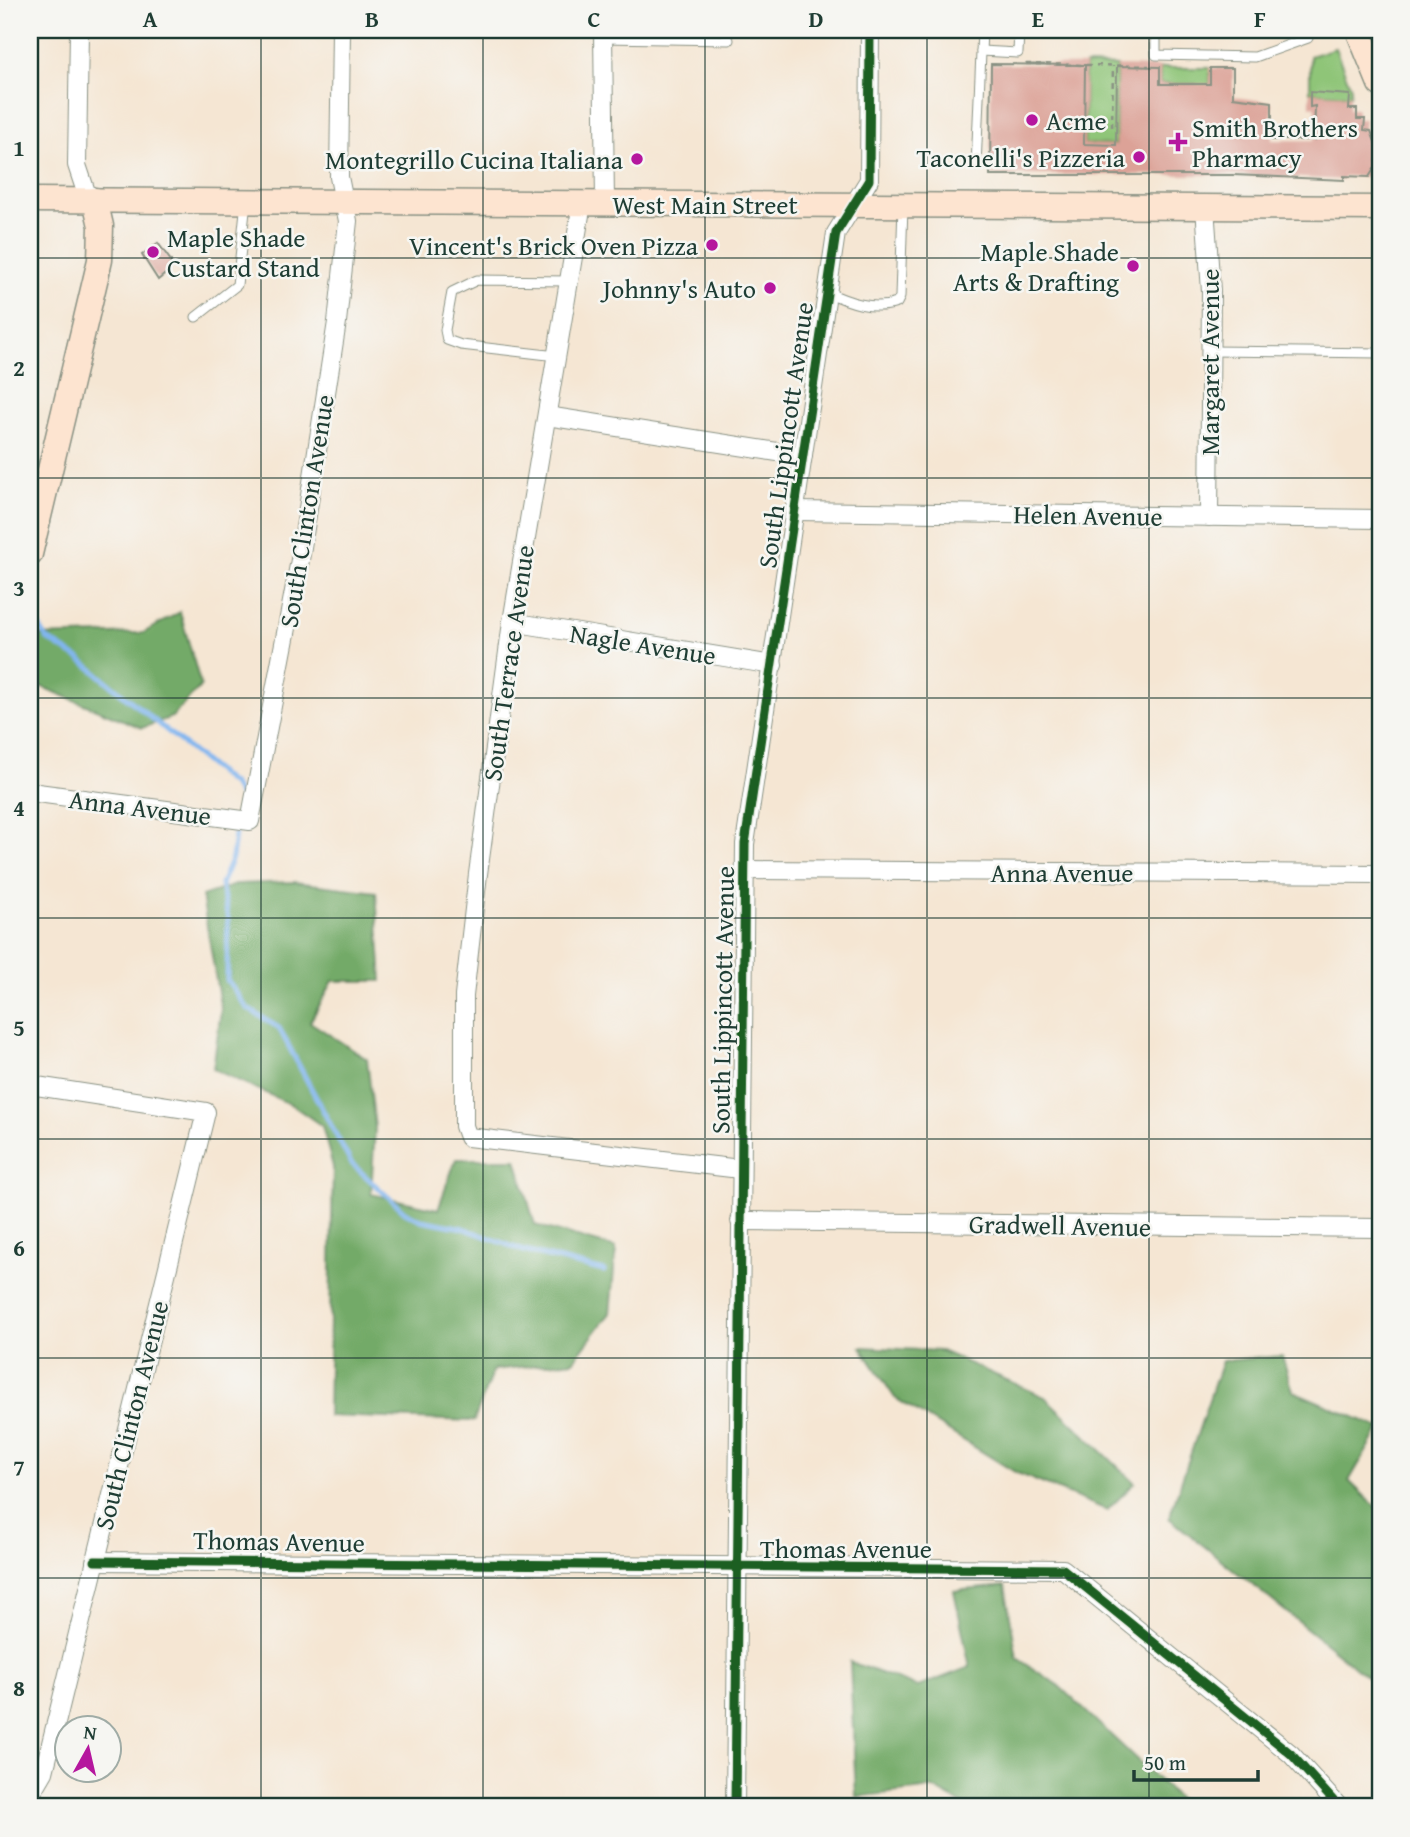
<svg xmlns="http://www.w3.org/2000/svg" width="1410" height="1837" viewBox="0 0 1410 1837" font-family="'Gentium Book Plus',serif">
  <rect width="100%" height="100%" fill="#f6f6f2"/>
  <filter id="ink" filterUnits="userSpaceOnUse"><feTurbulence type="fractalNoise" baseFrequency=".0143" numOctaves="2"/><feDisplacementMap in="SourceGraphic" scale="14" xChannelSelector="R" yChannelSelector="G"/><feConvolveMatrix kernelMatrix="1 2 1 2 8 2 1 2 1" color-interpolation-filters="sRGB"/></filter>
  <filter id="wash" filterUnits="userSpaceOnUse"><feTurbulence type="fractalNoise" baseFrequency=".00686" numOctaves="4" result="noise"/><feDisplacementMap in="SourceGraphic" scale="28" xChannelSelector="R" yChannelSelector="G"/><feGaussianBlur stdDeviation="1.57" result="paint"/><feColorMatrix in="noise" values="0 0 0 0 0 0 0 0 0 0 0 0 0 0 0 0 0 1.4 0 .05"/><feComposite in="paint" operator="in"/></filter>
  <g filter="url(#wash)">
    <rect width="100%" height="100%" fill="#f5e6d3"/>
    <g fill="#8fc578" stroke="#578156" stroke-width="2">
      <polygon points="1335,48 1351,88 1350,95 1310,92 1310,56"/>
      <polygon points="1085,65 1117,66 1116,145 1084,144"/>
      <polygon points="1160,68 1210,68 1210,105 1196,108 1196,84 1160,84"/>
    </g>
    <g fill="#73aa68" stroke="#49744e" stroke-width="2">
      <polygon points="180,612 201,686 172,717 142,728 30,682 30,652 34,636 143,633"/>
      <polygon points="294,882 376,892 382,981 333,981 310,1022 367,1059 375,1128 371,1194 438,1209 456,1159 516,1159 535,1225 616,1248 610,1313 573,1361 493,1370 474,1421 328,1416 333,1167 322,1126 292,1105 213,1069 221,1010 202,896 238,884"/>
      <polygon points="861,1347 941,1351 1045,1397 1135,1483 1107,1510 1015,1472 895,1398"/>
      <polygon points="1282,1356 1293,1391 1380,1428 1349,1481 1380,1511 1380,1687 1169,1518 1222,1361"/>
      <polygon points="1005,1586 1017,1658 1058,1685 1187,1807 967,1807 933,1788 856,1797 850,1662 918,1687 970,1667 954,1591"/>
    </g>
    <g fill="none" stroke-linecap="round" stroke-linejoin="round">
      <g stroke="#81b6ef" stroke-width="5">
        <polyline points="36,621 47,639 81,660 233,785 243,802"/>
        <polyline points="235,834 232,858 221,884 228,919 227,980 247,1008 279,1028 351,1163 405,1212 421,1220 463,1228 524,1251 604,1271"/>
      </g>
    </g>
    <g id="blocks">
      <g fill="#dca297">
        <polygon points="991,64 1085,65 1084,144 1116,145 1117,66 1160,67 1160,84 1210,84 1210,68 1233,68 1233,97 1272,102 1272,140 1314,140 1315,106 1310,107 1310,92 1350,95 1349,109 1357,109 1357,119 1365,119 1364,130 1371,131 1378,150 1376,166 1369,177 1344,176 1344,180 1233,175 990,175"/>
        <polygon points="158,243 171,261 170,270 158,280 142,255"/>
      </g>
    </g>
  </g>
  <g filter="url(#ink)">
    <use href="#blocks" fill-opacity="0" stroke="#8a9284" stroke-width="2"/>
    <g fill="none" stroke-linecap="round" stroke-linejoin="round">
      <g stroke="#8a9284" stroke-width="11">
        <g id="lane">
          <polyline points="1156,30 1156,55 1255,57 1308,38 1305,30"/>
          <polyline points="603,38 729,40"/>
          <polyline points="981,51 1018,53 1019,30"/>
          <polyline points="976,166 982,30"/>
          <path d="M 827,292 C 848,302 873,311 897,303 L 900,297 L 903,206"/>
          <polyline points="196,317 237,285 246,202"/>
          <polyline points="1210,351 1380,353"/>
          <polyline points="557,356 461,345 447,340 445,330 452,292 477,280 569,281"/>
        </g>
      </g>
      <g stroke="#8a9284" stroke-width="20">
        <g id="street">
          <polyline points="79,30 77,165 86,192 95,200"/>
          <polyline points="603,30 605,203"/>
          <polyline points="582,203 512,622 478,874 464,996 464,1126 468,1137 740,1169"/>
          <polyline points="1205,207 1211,291 1209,517"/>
          <polyline points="547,416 803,456"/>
          <polyline points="795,511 1380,519"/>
          <polyline points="512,622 773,665"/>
          <polyline points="30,792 250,821 300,560 337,322 348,221 339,177 341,30"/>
          <polyline points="744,870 1380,874"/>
          <polyline points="30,1085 206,1112 44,1772 30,1796"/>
          <polyline points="740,1221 1380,1228"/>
          <polyline points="95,1561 1063,1569 1291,1754 1339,1807"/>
          <polyline points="735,1807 745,844 836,233 869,180 870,30"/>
        </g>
      </g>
      <g stroke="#8a9284" stroke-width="27">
        <g id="secondary">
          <polyline points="1358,30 1380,84"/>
          <polyline points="30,200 1380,208"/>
          <polyline points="30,554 100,260 101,226 95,200"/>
        </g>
      </g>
      <g stroke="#8a9284" stroke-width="2.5" stroke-dasharray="5 5" stroke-linecap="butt">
        <polyline points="1026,64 1149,66"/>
        <polyline points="1112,127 1113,66"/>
      </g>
      <use href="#lane" stroke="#fff" stroke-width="9"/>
      <use href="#street" stroke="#fff" stroke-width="18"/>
      <use href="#secondary" stroke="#fde4d0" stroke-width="24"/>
      <g stroke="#f6f6f2" stroke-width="13">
        <g id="cycleway">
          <polyline points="95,1561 1063,1569 1291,1754 1339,1807"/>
          <polyline points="735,1807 745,844 836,233 869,180 870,30"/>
        </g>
      </g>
      <use href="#cycleway" stroke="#1b5e20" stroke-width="9"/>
    </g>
  </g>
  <path fill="none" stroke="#1f3d34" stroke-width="2" stroke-opacity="0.55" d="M 261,30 L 261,1807M 483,30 L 483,1807M 705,30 L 705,1807M 927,30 L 927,1807M 1149,30 L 1149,1807M 30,258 L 1380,258M 30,478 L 1380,478M 30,698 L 1380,698M 30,918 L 1380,918M 30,1139 L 1380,1139M 30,1358 L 1380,1358M 30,1578 L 1380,1578"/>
  <g fill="#b5179e" stroke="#f6f6f2" stroke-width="2.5">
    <circle cx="1032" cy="120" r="7"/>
    <path d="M1174.5 131.5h7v7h7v7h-7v7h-7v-7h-7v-7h7z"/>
    <circle cx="1139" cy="157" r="7"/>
    <circle cx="637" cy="159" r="7"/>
    <circle cx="712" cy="245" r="7"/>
    <circle cx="153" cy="252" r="7"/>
    <circle cx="1133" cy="266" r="7"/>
    <circle cx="770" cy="288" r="7"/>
  </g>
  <g text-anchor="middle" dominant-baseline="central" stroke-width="5" stroke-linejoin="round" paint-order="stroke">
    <g font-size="26" fill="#1f3d34" stroke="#f6f6f2" text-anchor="end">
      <text x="1046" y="120" text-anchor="start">Acme</text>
      <text x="1192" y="127" text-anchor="start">Smith Brothers<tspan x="1192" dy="30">Pharmacy</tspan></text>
      <text x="1125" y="157">Taconelli's Pizzeria</text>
      <text x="623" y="159">Montegrillo Cucina Italiana</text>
      <text x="167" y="237" text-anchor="start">Maple Shade<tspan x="167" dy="30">Custard Stand</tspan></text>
      <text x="698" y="245">Vincent's Brick Oven Pizza</text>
      <text x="1119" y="251">Maple Shade<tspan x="1119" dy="30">Arts &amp; Drafting</tspan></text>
      <text x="756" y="288">Johnny's Auto</text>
    </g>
    <g font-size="26" fill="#1f3d34" stroke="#f6f6f2">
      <text x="705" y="204">West Main Street</text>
      <text transform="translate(1209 362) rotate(-90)">Margaret Avenue</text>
      <text transform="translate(785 435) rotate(-82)">South Lippincott Avenue</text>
      <text transform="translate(306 511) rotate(-81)">South Clinton Avenue</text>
      <text transform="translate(1088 515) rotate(1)">Helen Avenue</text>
      <text transform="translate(643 644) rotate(9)">Nagle Avenue</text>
      <text transform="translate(508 663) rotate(-82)">South Terrace Avenue</text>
      <text transform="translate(140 807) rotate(7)">Anna Avenue</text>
      <text x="1062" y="872">Anna Avenue</text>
      <text transform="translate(722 1000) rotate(-89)">South Lippincott Avenue</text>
      <text transform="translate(1060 1225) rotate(1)">Gradwell Avenue</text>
      <text transform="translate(131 1415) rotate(-76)">South Clinton Avenue</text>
      <text transform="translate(279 1541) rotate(1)">Thomas Avenue</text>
      <text x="846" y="1548">Thomas Avenue</text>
    </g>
  </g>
  <rect width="1410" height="1837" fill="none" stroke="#f6f6f2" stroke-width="77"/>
  <g transform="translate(88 1749) rotate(8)"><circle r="33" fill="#f6f6f2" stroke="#a0aca6" stroke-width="2"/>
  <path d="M0-5L12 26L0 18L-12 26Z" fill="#b5179e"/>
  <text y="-10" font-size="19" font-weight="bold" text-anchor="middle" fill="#1f3d34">N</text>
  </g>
  <path d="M1134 1770v10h124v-10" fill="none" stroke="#1f3d34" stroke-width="3.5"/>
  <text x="1144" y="1770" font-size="21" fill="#1f3d34" stroke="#f6f6f2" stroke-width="5" paint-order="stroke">50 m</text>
  <rect x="38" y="38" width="1334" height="1760" fill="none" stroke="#1f3d34" stroke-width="2.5"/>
  <g font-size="23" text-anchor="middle" font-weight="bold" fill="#1f3d34">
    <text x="150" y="27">A</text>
    <text x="372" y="27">B</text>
    <text x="594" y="27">C</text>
    <text x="816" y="27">D</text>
    <text x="1038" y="27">E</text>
    <text x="1260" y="27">F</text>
    <text x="19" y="156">1</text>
    <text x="19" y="376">2</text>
    <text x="19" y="596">3</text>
    <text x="19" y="816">4</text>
    <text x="19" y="1036">5</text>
    <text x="19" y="1256">6</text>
    <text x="19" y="1476">7</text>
    <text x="19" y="1696">8</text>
  </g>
</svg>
